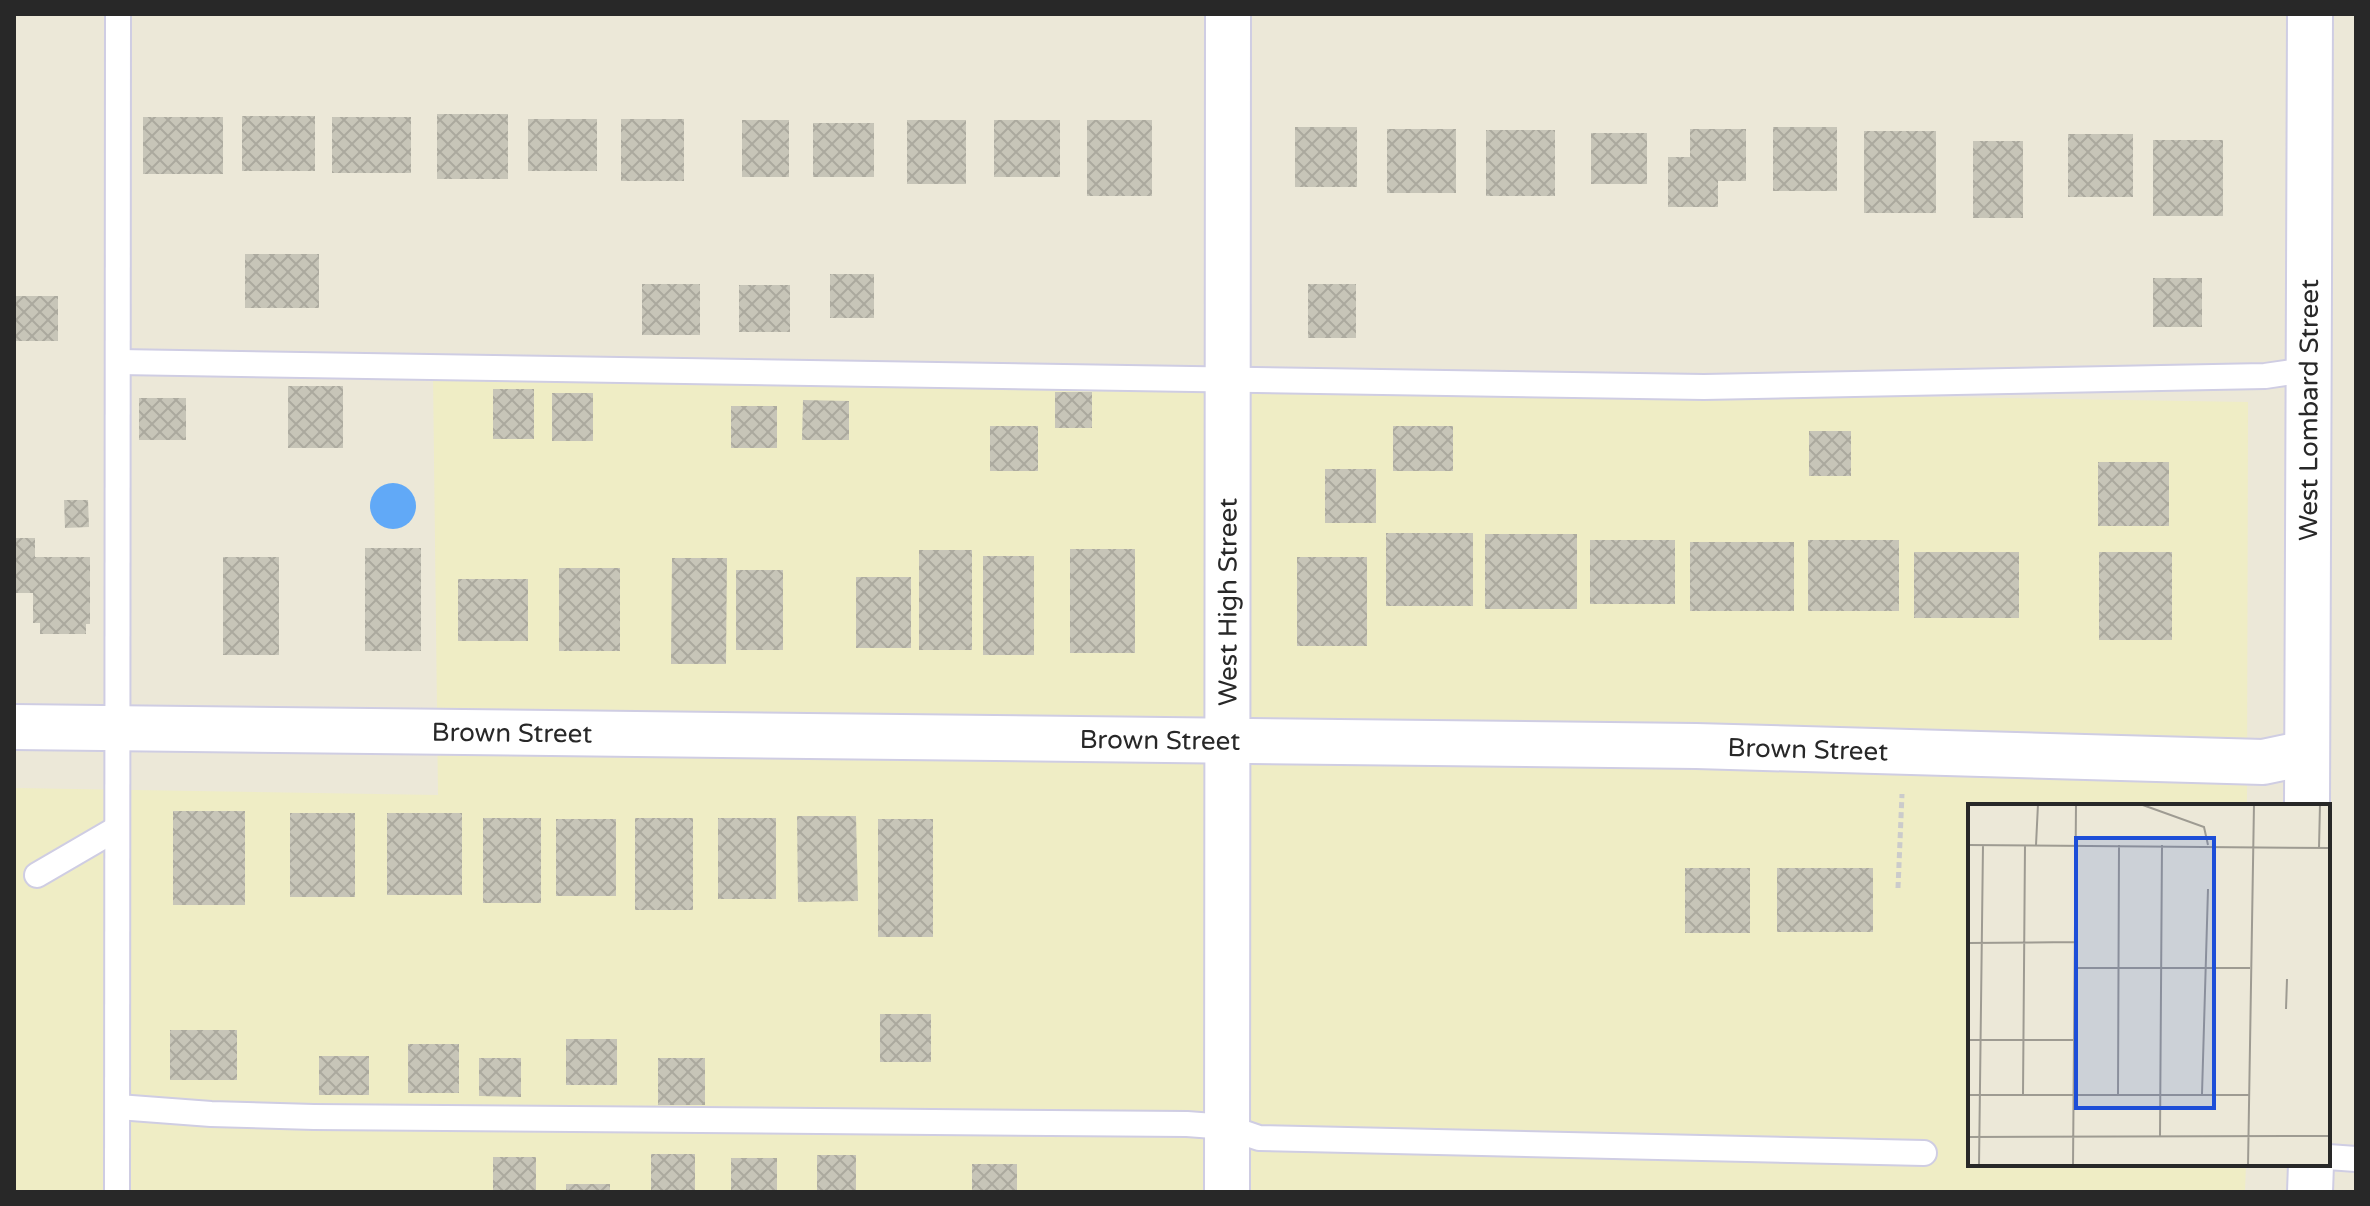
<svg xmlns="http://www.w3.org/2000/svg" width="2370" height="1206" viewBox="0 0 2370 1206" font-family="'Varela Round',sans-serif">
  <defs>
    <pattern id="building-cross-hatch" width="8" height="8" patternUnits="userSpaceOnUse" patternTransform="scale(2)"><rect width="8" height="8" fill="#c7c5b8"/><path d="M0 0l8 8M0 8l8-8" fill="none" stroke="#aba99e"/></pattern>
  </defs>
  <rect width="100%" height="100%" fill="#ece8d8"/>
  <polygon fill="#efedc5" points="433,373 2248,402 2247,806 1970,806 1970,1164 2246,1164 2245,1192 14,1192 14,788 438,795"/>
  <circle fill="#61a9f7" cx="393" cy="506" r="23"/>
  <g fill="url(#building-cross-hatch)">
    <rect x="437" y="114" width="71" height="65"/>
    <rect x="242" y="116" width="73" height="55"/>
    <rect x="143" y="117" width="80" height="57"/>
    <rect x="332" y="117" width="79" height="56"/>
    <rect x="528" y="119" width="69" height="52"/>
    <rect x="621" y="119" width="63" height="62"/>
    <rect x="742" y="120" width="47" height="57"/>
    <rect x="907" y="120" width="59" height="64"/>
    <rect x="994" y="120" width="66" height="57"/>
    <rect x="1087" y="120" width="65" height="76"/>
    <rect x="813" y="123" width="61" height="54"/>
    <rect x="1295" y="127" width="62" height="60"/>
    <rect x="1773" y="127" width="64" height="64"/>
    <rect x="1387" y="129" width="69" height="64"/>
    <polygon points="1690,129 1746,129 1746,181 1718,181 1718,207 1668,207 1668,157 1690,157"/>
    <rect x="1486" y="130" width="69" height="66"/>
    <rect x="1864" y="131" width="72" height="82"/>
    <rect x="1591" y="133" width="56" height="51"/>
    <rect x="2068" y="134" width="65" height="63"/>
    <rect x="2153" y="140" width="70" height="76"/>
    <rect x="1973" y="141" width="50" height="77"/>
    <rect x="245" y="254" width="74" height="54"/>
    <rect x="830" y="274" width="44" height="44"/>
    <rect x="2153" y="278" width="49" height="49"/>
    <rect x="642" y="284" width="58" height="51"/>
    <rect x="1308" y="284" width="48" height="54"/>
    <rect x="739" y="285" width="51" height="47"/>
    <rect x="14" y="296" width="44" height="45"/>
    <rect x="288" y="386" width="55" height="62"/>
    <rect x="493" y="389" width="41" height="50"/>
    <rect x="1055" y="392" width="37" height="36"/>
    <rect x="552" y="393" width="41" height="48"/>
    <rect x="139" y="398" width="47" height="42"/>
    <polygon points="803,400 849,401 849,440 802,440"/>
    <rect x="731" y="406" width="46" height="42"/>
    <rect x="990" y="426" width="48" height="45"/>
    <rect x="1393" y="426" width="60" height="45"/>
    <rect x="1809" y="431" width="42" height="45"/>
    <rect x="2098" y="462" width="71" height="64"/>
    <rect x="1325" y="469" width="51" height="54"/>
    <polygon points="64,500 88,500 89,527 65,528"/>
    <rect x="1386" y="533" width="87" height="73"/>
    <rect x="1485" y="534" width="92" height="75"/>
    <polygon points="14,538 35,538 35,557 90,557 90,624 86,624 86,634 40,634 40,623 33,623 33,593 14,593"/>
    <rect x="1590" y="540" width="85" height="64"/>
    <rect x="1808" y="540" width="91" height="71"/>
    <rect x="1690" y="542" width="104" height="69"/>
    <rect x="365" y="548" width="56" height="103"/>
    <rect x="1070" y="549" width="65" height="104"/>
    <rect x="919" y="550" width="53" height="100"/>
    <rect x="1914" y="552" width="105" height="66"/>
    <rect x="2099" y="552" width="73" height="88"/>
    <rect x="983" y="556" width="51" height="99"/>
    <rect x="223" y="557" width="56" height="98"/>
    <rect x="1297" y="557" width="70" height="89"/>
    <polygon points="672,558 727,558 726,664 671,664"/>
    <rect x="559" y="568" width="61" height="83"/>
    <rect x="736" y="570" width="47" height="80"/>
    <rect x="856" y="577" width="55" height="71"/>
    <rect x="458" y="579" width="70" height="62"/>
    <rect x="173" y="811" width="72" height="94"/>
    <rect x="290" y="813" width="65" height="84"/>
    <rect x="387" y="813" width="75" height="82"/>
    <polygon points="797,816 856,816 858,901 798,902"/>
    <rect x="483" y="818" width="58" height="85"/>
    <rect x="635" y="818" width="58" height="92"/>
    <rect x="718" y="818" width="58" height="81"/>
    <rect x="556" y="819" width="60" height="77"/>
    <rect x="878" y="819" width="55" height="118"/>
    <rect x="1685" y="868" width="65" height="65"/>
    <rect x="1777" y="868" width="96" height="64"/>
    <rect x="880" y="1014" width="51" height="48"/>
    <rect x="170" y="1030" width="67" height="50"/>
    <rect x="566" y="1039" width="51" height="46"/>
    <rect x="408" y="1044" width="51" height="49"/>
    <rect x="319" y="1056" width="50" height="39"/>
    <polygon points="479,1058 521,1058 521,1097 479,1096"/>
    <rect x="658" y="1058" width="47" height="47"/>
    <rect x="651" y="1154" width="44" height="38"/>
    <rect x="817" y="1155" width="39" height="37"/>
    <rect x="493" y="1157" width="43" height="35"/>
    <rect x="731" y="1158" width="46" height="34"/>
    <rect x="972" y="1164" width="45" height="28"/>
    <rect x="566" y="1184" width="44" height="8"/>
  </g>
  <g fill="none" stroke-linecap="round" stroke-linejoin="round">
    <g stroke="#cfcde3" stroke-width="28">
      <g id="service">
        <polyline points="119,362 1704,387 2265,376 2307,370"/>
        <polyline points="37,875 116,829"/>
        <polyline points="118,1107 211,1114 314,1117 1187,1124 1227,1127 1259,1138 1924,1153"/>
        <polyline points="2328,1157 2356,1159"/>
        <polyline points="117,1192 118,14"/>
      </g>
    </g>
    <g stroke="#cfcde3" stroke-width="48">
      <g id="minor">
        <path id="s1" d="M 14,727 L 1696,746 L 2263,762 L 2306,753"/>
        <path id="s2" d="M 1227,1192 L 1228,14"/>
      </g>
    </g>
    <g stroke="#cfcde3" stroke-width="48">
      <g id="tertiary">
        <path id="s3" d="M 2307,806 L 2310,14"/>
        <polyline points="2310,1192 2311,1164"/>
      </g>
    </g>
    <polyline stroke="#cbcbcb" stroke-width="5" stroke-dasharray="6 4" stroke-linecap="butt" points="1898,888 1902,794"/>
    <use href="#service" stroke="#fff" stroke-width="24"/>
    <use href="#minor" stroke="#fff" stroke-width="44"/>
    <use href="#tertiary" stroke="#fff" stroke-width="44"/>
  </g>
  <g text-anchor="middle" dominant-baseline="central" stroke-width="6" stroke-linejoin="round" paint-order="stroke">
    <g font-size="26" fill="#282828" stroke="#fff">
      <text stroke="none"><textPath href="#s3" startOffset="396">West Lombard Street</textPath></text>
      <text stroke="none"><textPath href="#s2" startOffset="590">West High Street</textPath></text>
      <text stroke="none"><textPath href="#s1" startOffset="498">Brown Street</textPath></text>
      <text stroke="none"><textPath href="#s1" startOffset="1146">Brown Street</textPath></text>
      <text stroke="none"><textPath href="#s1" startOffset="1794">Brown Street</textPath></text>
    </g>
  </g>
  <g transform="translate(1968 804)">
    <rect width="362" height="362" fill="#ece8d8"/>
    <path fill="none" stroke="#9e9b92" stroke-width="2" d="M 172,0 L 236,23 L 240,41M 0,41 L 362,44M 68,41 L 70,0M 351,44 L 352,0M 0,139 L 107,138M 106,164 L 282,164M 318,205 L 319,175M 0,236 L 106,236M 150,290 L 151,41M 234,290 L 240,85M 0,291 L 281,291M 55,291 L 57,41M 192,332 L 194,41M 0,333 L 362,332M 11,362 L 15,41M 105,362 L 108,0M 280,362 L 286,0"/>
    <path fill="#1d4ed8" fill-opacity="0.15" stroke="#1d4ed8" stroke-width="4" d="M 108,34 L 246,34 L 246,304 L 108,304 Z"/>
    <rect width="362" height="362" fill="none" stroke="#282828" stroke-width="4"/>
  </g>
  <rect width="2370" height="1206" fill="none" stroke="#282828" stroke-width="32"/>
</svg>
